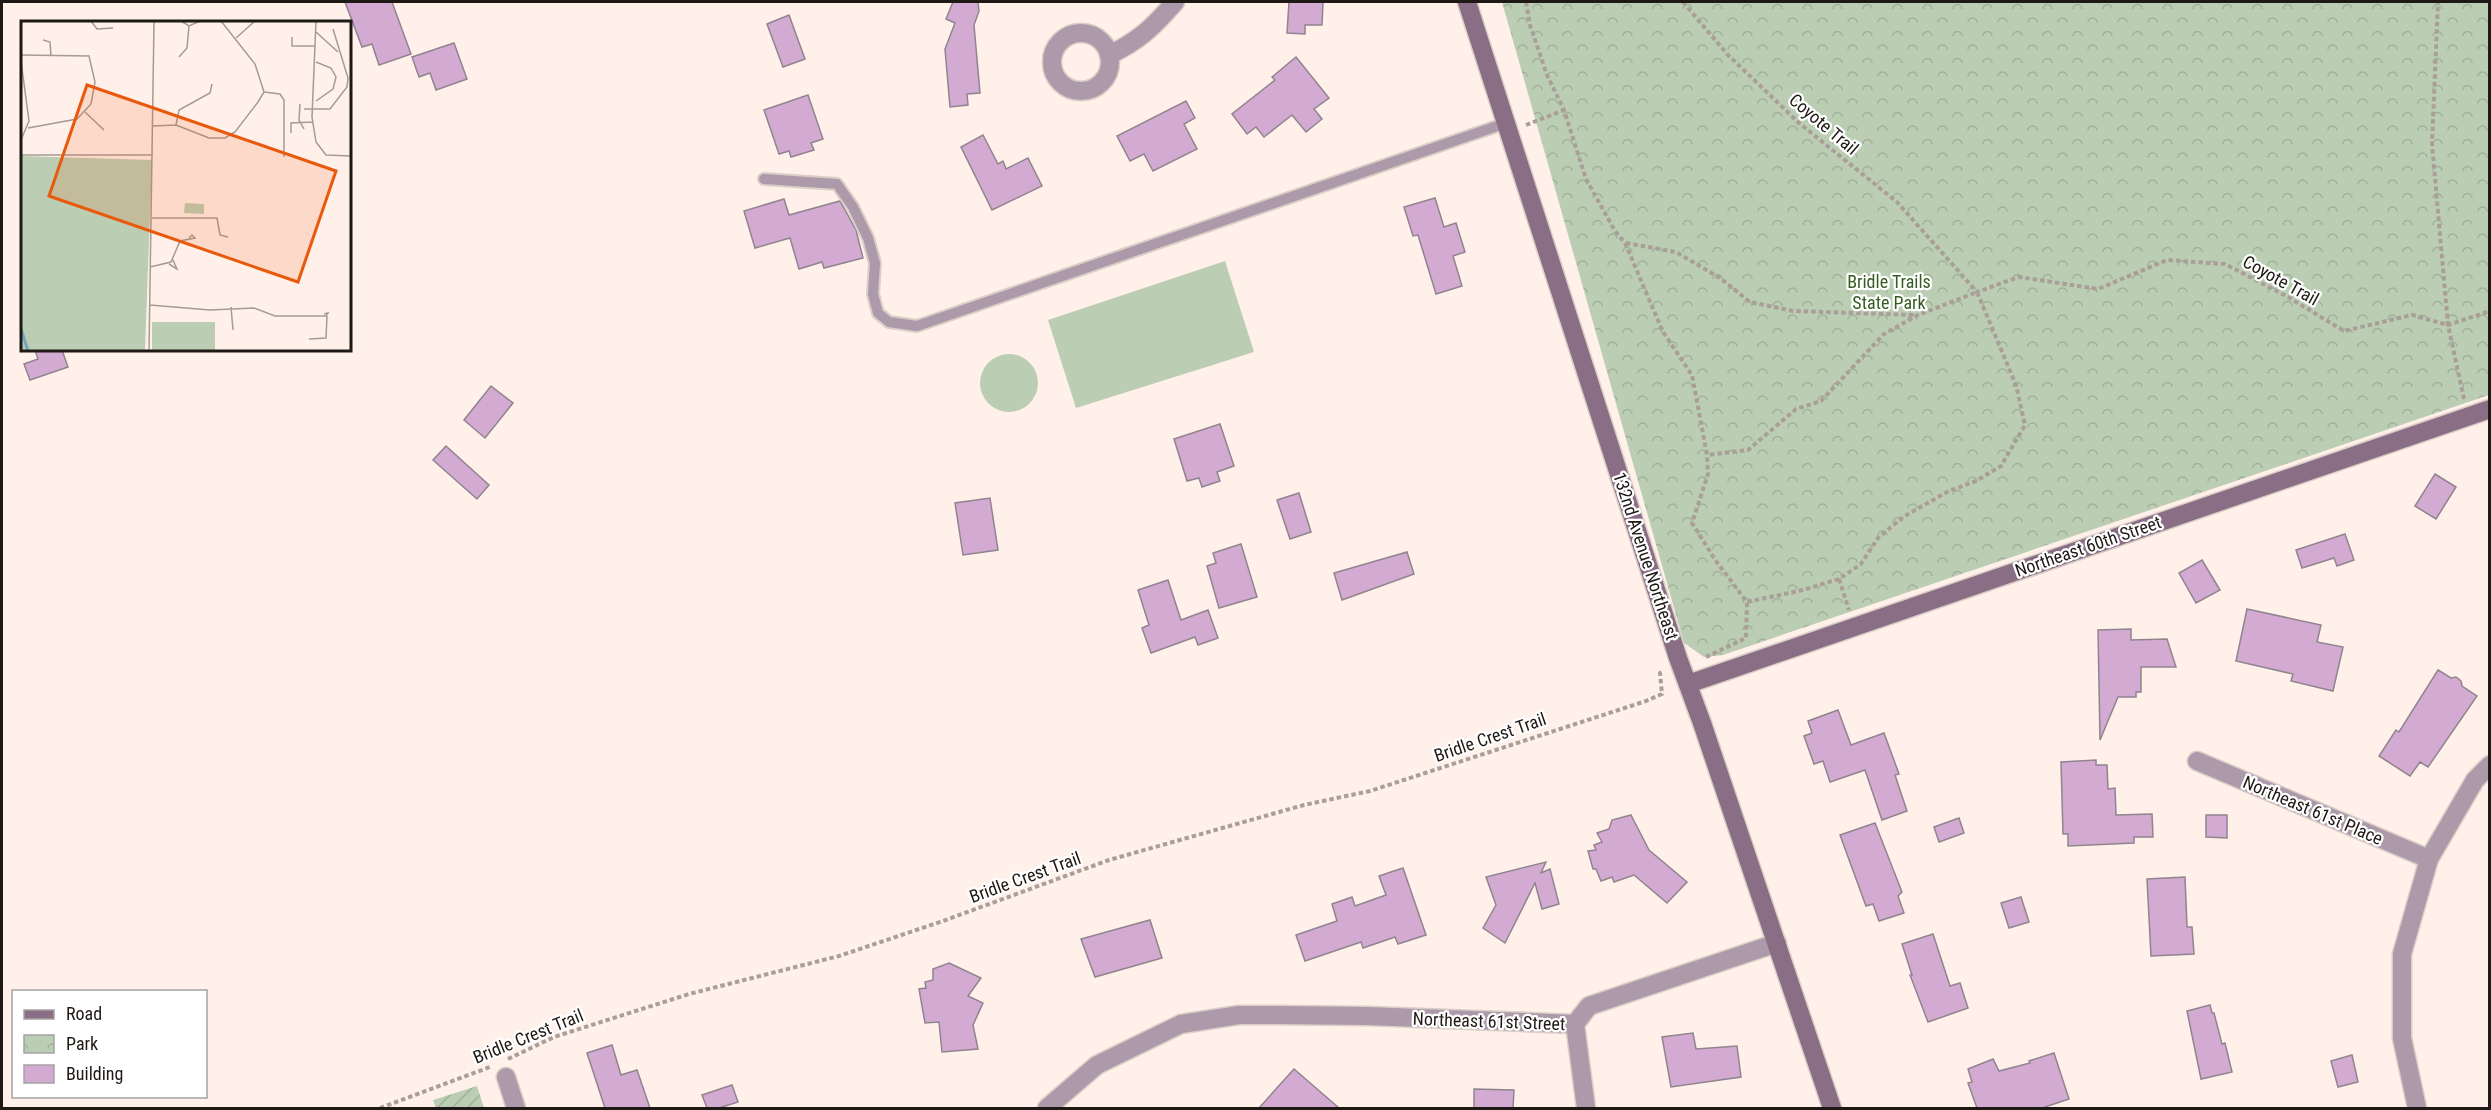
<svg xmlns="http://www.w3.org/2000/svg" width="2491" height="1110" viewBox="0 0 2491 1110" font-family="'Roboto Condensed',sans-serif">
  <defs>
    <pattern id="park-crowns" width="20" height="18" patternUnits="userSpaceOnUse" patternTransform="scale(1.5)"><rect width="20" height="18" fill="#bbceb3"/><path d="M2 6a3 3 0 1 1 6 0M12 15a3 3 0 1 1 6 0" fill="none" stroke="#a0b099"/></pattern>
    <pattern id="garden-furrows" width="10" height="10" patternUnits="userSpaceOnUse" patternTransform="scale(1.5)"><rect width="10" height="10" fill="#bbceb3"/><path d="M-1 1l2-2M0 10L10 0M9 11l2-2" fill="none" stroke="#a0b099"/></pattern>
  </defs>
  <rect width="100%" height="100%" fill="#fff0e9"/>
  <g fill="#bbceb3">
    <polygon points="1225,261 1254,352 1076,408 1048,320"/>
    <circle cx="1009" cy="383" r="29"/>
  </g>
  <polygon fill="url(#park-crowns)" points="1502,2 2489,2 2489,395 1723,655 1704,657 1684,643"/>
  <polygon fill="url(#garden-furrows)" points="477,1086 484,1108 436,1108 433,1100"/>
  <g fill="#d3aad1" stroke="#90848f" stroke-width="1.5">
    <polygon points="345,2 392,2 411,54 379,65 372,44 362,47"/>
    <polygon points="953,2 978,2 979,11 974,25 980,93 967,94 968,105 950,107 945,49 955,23 946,19"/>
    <polygon points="1289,2 1323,2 1322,25 1305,25 1305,34 1287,33"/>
    <polygon points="789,15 805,59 783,67 767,24"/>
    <polygon points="454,43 467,79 436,90 430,73 419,77 412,57"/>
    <polygon points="1296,57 1329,98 1314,109 1322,119 1306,132 1292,115 1264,137 1256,127 1247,134 1232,114 1275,80 1272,77"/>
    <polygon points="808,95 823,139 811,143 814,150 791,157 789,151 779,154 764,110"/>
    <polygon points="1186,101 1195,118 1184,124 1197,149 1153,171 1144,154 1130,161 1117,136"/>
    <polygon points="983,135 998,164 1003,161 1006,169 1028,158 1042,186 992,210 961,147"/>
    <polygon points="1435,198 1444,227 1456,223 1465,252 1453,256 1462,286 1436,294 1418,235 1413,236 1404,207"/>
    <polygon points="784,199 789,215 840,201 856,230 863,258 824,268 822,262 799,269 790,238 755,248 744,211"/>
    <polygon points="35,350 62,350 68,367 30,380 24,364 38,359"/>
    <polygon points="491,386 513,403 485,438 464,420"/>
    <polygon points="1220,424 1234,466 1217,472 1220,481 1202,487 1199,478 1187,481 1174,439"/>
    <polygon points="446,446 489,485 477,499 433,460"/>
    <polygon points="2435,474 2456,487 2436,519 2415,506"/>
    <polygon points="1299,493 1311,532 1290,539 1277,500"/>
    <polygon points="990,498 998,550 963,555 955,503"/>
    <polygon points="2345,534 2354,560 2337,566 2334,558 2302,568 2296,550"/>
    <polygon points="1241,544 1257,597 1219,608 1207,566 1216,563 1213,553"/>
    <polygon points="1407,552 1414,574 1342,600 1334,573"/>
    <polygon points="2202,560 2220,590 2196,603 2179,573"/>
    <polygon points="1168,580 1181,620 1208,610 1218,638 1198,645 1195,637 1151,653 1142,628 1149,625 1138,590"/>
    <polygon points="2247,609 2321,625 2317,642 2343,647 2333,691 2291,681 2293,674 2236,661"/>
    <polygon points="2131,629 2131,640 2167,639 2176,667 2141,667 2141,692 2136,692 2136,697 2118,697 2100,740 2098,630"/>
    <polygon points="2438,670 2451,678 2456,677 2461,681 2462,686 2477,696 2428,767 2420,762 2410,776 2379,756 2396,730 2399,732"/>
    <polygon points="1838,710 1851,745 1884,733 1899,774 1895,775 1907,811 1882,820 1865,770 1830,782 1823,761 1814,764 1804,736 1812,733 1808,721"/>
    <polygon points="2096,760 2096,765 2107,765 2108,789 2115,788 2116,815 2152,814 2153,837 2134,837 2134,843 2068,846 2068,834 2063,834 2061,762"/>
    <polygon points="1631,815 1649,850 1687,882 1667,903 1634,875 1614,882 1612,877 1601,881 1596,869 1593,869 1588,851 1596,850 1594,845 1602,842 1597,833 1609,829 1612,820"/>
    <polygon points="2206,815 2227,815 2227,838 2206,837"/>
    <polygon points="1959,818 1964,833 1939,842 1934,827"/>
    <polygon points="1875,823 1902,892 1898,896 1904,913 1879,921 1873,904 1866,906 1840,835"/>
    <polygon points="1546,862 1541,873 1550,869 1559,904 1542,909 1535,883 1505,943 1483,928 1496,905 1486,877"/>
    <polygon points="1403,868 1426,935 1398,944 1395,937 1363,948 1361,942 1305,961 1296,935 1337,921 1332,904 1352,897 1355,906 1386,895 1379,876"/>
    <polygon points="2185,877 2187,927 2192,927 2194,954 2151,956 2147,879"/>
    <polygon points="2021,897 2029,922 2009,928 2001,903"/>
    <polygon points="1150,920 1162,958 1095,977 1081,939"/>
    <polygon points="1933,934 1950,986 1960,983 1968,1008 1928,1022 1910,975 1912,975 1902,944"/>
    <polygon points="949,963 981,978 968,996 983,1003 973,1025 978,1049 942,1052 939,1022 925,1023 919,989 926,988 925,982 933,980 933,969"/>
    <polygon points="2210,1005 2212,1013 2214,1013 2222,1044 2225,1043 2232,1072 2201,1079 2187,1011"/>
    <polygon points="1693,1033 1696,1049 1737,1046 1741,1077 1671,1087 1662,1037"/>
    <polygon points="612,1045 621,1075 637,1070 650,1108 605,1108 587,1053"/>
    <polygon points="2054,1053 2069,1099 2042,1108 1977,1108 1968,1083 1972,1082 1968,1069 1993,1059 1999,1071 2030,1063 2029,1061"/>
    <polygon points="2352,1055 2358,1082 2338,1087 2331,1061"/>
    <polygon points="1294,1069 1339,1108 1259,1108"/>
    <polygon points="732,1085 738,1102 719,1108 707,1108 702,1095"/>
    <polygon points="1474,1089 1514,1090 1513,1108 1474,1108"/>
  </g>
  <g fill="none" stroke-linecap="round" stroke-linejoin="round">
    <g stroke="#dbcec7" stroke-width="14">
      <polyline id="lane" points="764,179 837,184 853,207 868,238 875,263 873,294 878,313 889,322 917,326 1506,123"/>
    </g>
    <g stroke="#dbcec7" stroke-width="21">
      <g id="street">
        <circle cx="1081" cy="62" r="29"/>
        <path d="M 1109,55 C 1139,41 1154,26 1175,2"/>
        <polyline points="2197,761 2429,859"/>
        <polyline points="1575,1024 1586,1108"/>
        <polyline points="506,1077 516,1108"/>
        <polyline points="1047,1108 1097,1065 1181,1024 1239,1015 1278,1015 1367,1016 1575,1024 1589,1006 1777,943"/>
        <polyline points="2417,1108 2402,1038 2402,954 2429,859 2475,780 2490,765"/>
      </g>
    </g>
    <g stroke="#dbcec7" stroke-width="21">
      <g id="secondary">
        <polyline points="1467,2 1678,658 1702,723 1832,1108"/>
        <polyline points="1688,684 2490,409"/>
      </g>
    </g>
    <g stroke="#aa9e99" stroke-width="4" stroke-dasharray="4.5 3" stroke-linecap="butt">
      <polyline points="1526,2 1530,25 1547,75 1564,110 1586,179 1615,231 1625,243 1663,332 1692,375 1707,455 1708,474 1692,523 1716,561 1747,602 1803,590 1839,579 1861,564 1878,538 1903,517 1949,491 1976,481 2001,466 2025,425 2016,385 1977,292 1918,315 1884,334 1821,401 1796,409 1748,450 1707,455"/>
      <polyline points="1683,2 1727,54 1799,123 1897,202 1977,292 2019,277 2098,289 2167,260 2225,264 2288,297 2344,331 2412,315 2448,325 2432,144 2438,2"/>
      <polyline points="1526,125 1564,110"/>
      <polyline points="1626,243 1676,252 1720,278 1750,302 1793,311 1917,315"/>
      <polyline points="2464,399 2448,325 2490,311"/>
      <polyline points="1839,579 1849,610"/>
      <polyline points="1706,657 1746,638 1747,602"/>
      <polyline points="508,1059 554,1037 689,994 839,956 943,921 1109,860 1304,805 1370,791 1646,701 1662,694 1660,673 1663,672"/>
      <polyline points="380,1108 490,1067"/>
    </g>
    <use href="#lane" stroke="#ac99aa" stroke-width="10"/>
    <use href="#street" stroke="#ac99aa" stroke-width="18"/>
    <use href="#secondary" stroke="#896e86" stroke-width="18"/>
  </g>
  <g text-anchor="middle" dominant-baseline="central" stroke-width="4.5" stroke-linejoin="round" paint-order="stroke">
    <g font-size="18" fill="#1f1916" stroke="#fff">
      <text transform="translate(1824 124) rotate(40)">Coyote Trail</text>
      <text transform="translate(2281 280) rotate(29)">Coyote Trail</text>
      <text transform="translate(2088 546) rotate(-19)">Northeast 60th Street</text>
      <text transform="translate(1646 556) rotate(72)">132nd Avenue Northeast</text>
      <text transform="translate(1490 737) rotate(-19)">Bridle Crest Trail</text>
      <text transform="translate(2313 810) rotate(23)">Northeast 61st Place</text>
      <text transform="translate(1025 877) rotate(-20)">Bridle Crest Trail</text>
      <text transform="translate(1489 1021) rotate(2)">Northeast 61st Street</text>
      <text transform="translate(528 1036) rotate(-22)">Bridle Crest Trail</text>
    </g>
    <g font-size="18" fill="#355c20" stroke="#fff">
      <text x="1889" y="281">Bridle Trails<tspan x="1889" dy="21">State Park</tspan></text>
    </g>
  </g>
  <g transform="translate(21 21)">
    <rect width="330" height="330" fill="#fff0e9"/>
    <path d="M 164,182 L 183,183 L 183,193 L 163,192 Z" fill="#bbceb3"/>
    <path d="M 0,135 L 131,139 L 124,330 L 0,330 ZM 131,301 L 194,301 L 194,330 L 131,330 Z" fill="#bbceb3"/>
    <path fill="none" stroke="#74a4c4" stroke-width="3" d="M 0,308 L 7,330"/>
    <path fill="none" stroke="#a59a95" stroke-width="1.5" d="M 70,0 L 76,8 L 92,7M 160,0 L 168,5 L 179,0M 295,0 L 291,96 L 295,121 L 305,134 L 330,135M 295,11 L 317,31M 271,16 L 271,25 L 294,25M 215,17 L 234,0M 22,19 L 29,21 L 30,35M 0,34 L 68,35 L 74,61 L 70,83 L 56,98 L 7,107M 158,36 L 166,27 L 168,5M 0,40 L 8,100 L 0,119M 295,41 L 310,47 L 315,56 L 312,68 L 295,80M 243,71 L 259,73 L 263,79 L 263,136M 279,83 L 278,99 L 283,108M 283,88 L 309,88 L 326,66 L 327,57 L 312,8M 64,91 L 83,109M 155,104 L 158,89 L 189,72 L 191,63M 132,105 L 155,104 L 188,117 L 204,117 L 214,111 L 237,81 L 243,71 L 234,43 L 200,0M 270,112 L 270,102 L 292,101M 0,134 L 132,134M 131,197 L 196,197 L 199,214 L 207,216M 148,243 L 156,248 L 152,239M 129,246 L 150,241 L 159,220 L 174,217 L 171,214 L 168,217M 129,284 L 189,289 L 233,287 L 254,295 L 305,295 L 307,292 L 303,293M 210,286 L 212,309M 288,318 L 305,317 L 306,295M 128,330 L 133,0"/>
    <path fill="#e8590c" fill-opacity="0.15" stroke="#e8590c" stroke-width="3" d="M 66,64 L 315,150 L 277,261 L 28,175 Z"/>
    <rect width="330" height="330" fill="none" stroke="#1f1916" stroke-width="3"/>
  </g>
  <rect width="2491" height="1110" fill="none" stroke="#1f1916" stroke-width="6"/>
  <rect x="12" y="990" width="195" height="108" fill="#ffffff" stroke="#a5a3a2" stroke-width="1.5"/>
  <rect x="24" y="1010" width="30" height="9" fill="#896e86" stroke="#a5a3a2" stroke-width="1.5"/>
  <text x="66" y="1020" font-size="18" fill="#1f1916">Road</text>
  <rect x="24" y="1035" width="30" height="18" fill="url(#park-crowns)" stroke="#a5a3a2" stroke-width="1.5"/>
  <text x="66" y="1050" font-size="18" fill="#1f1916">Park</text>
  <rect x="24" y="1065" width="30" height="18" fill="#d3aad1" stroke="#a5a3a2" stroke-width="1.5"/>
  <text x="66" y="1080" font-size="18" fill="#1f1916">Building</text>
</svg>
